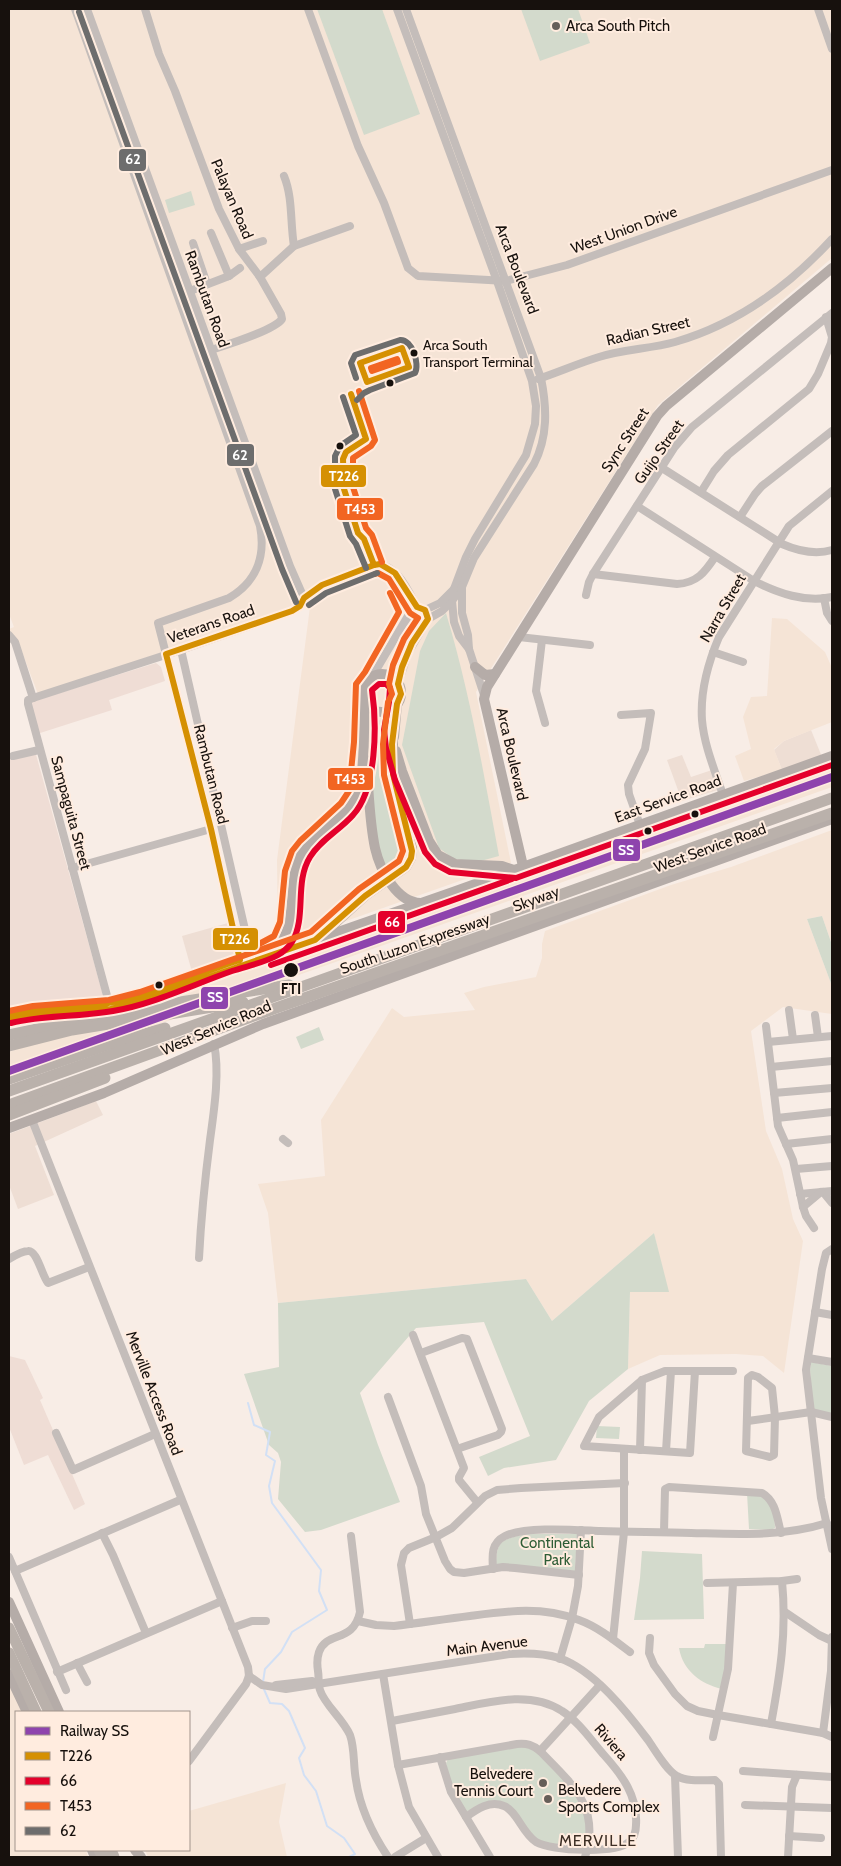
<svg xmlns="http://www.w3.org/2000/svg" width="841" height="1866" viewBox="0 0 841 1866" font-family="Cabin,sans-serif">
  <rect width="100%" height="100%" fill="#f8ede6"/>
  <g fill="#eeded4">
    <polygon points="811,730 822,757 782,770 774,750 784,741"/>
    <polygon points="682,755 691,777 712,770 718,790 682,801 667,760"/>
    <polygon points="228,923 235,958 192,972 182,936"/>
    <polygon points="96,1101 103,1115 35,1146 54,1195 18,1209 9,1185 9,1134"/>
  </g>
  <g fill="#f5e4d6">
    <polygon points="9,9 832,9 832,258 658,405 476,692 511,863 278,945 277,860 310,607 276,520 298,607 38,694 17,639 9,632 9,629 14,627 9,614"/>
    <polygon points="772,618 787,619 825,652 832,668 832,722 784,741 774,749 782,770 744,781 735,756 751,749 743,717 751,697 767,696"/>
    <polygon points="832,761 832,787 9,1077 9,1052"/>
    <polygon points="832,830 832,942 831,942 822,916 807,919 832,986 832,1014 783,1007 751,1031 766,1131 782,1169 793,1219 803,1241 784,1373 763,1356 736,1354 660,1355 628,1369 630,1292 668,1292 654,1233 552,1321 526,1279 278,1303 268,1213 258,1184 325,1176 321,1120 392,1008 404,1017 475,1010 464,993 484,987 536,977 542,958 542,944 545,931 671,885 731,867"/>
    <polygon points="9,1680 24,1712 16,1712 16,1850 86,1850 88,1857 9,1857"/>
    <polygon points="286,1783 279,1822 287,1857 148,1857 145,1850 189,1850 189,1811"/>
  </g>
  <g fill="#efddd5">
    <polygon points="156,663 161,667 165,681 109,700 112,710 37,734 30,702"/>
    <polygon points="35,751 103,995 100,1000 9,1010 9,758"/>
    <polygon points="9,1356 25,1360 43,1398 40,1400 85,1504 74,1510 48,1455 24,1465 9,1427"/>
  </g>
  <g fill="#d3dacc">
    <polygon points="317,9 382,9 420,114 364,135"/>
    <polygon points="521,9 578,9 590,43 540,61"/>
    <polygon points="191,191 195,205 169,213 165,200"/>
    <path d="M 446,613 C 470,693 484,775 499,856 L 477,862 L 454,859 L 439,848 L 402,745 L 420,651 L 429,631 Z"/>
    <polygon points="370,719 385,721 384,743 392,792 407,846 406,861 390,873 382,860 375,836"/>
    <polygon points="822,916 831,942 832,942 832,986 807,919"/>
    <polygon points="319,1027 324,1040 301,1049 296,1037"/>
    <polygon points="654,1233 669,1292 630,1292 628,1369 589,1401 556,1460 504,1468 488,1476 479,1457 530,1436 484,1322 416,1328 360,1393 378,1445 400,1502 321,1530 305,1532 278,1499 281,1462 278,1453 269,1445 244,1374 279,1367 278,1303 526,1279 552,1321"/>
    <polygon points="811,1362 832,1366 832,1414 813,1410 810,1370"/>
    <polygon points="597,1426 620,1427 619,1439 596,1438"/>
    <path d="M 747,1493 C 751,1494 756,1493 760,1494 C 772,1499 775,1517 775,1528 L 770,1530 L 749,1529 Z"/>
    <path d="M 527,1534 L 577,1534 L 575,1571 L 496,1566 C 496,1539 503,1539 527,1534 Z"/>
    <polygon points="642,1551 702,1554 704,1619 634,1620 640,1578"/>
    <path d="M 705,1644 L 729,1644 L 722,1689 C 701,1684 683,1671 679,1648 L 704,1648 Z"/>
    <path d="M 518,1746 L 534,1749 L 569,1783 L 588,1821 L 585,1848 C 573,1846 549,1846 539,1841 C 520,1829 521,1802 495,1803 C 483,1804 476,1806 466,1812 L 453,1795 L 446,1763 L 448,1759 Z"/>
  </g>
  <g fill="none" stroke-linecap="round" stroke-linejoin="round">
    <g stroke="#d2e0f5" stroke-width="2">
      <polyline points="248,1403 254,1425 270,1432 266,1455 275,1461 269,1486 272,1503 321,1570 319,1591 327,1610 292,1632 281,1652 265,1669 263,1682"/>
      <polyline points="263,1687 270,1703 282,1704 289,1711 305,1748 299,1758 304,1775 316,1791 327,1826 344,1838 355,1854 349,1857"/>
    </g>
    <g stroke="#c4bdba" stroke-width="8">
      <path d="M 75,9 L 260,526 C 266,557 256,582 229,598 L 158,623 L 211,829 L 240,960"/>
      <polyline points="87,9 290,566 304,598"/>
      <path d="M 145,9 L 159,54 L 175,91 L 219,209 L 239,249 L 260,277 L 281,314 L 282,319 C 275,330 226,345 211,350"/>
      <polyline points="308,9 358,146 384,203 408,268 418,276 506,281 567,265 832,170"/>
      <polyline points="397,9 497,281 532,381 536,406 535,424 526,455 475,539 466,557 454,589 452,601 454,622 459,636 469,649 484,695"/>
      <path d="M 406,9 L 541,378 C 547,408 548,437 534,464 L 474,558 L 462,587 L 452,601 L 442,611 L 428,619"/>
      <polyline points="818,9 832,49"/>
      <path d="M 284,176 C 293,198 290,222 294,246"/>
      <polyline points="211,233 229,276"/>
      <polyline points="193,243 207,284"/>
      <polyline points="239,249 263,241"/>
      <polyline points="260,277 294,246 350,226"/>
      <polyline points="190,291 229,276 240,268"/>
      <path d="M 538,379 C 559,372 579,363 599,357 C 624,349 650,349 675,342 C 737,324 789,286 832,239"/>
      <path d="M 662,468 L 782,544 C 798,551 815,555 832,550"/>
      <polyline points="701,492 714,471 728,455 809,389 818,374 831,343 832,337 826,317"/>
      <path d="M 637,506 L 754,581 C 778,593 805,603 832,597"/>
      <polyline points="740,517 755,494 762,486 832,431"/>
      <polyline points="387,568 409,612"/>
      <path d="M 593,574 L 677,584 C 697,583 705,572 715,557"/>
      <polyline points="462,587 462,613 468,635 469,649"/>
      <polyline points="586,595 589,582 593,574 674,448 692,427 832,313"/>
      <polyline points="824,598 827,613 832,621"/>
      <polyline points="425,610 440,603 454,589"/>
      <polyline points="9,635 15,642 33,698"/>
      <polyline points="519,637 590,645"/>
      <polyline points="542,640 536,691 545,723"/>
      <polyline points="181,650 251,956"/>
      <polyline points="713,652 743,662"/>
      <polyline points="372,677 408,616"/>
      <path d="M 398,684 L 408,653 L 428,619 L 425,610 C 419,606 413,607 409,612 L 410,622 L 414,626 L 423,625"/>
      <path d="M 33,698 L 181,650 L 292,611 L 300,606 L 304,598 L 322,585 L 374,565 C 396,561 409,592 417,607"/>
      <polyline points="33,698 28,700 28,704 109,1003"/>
      <polyline points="621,715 651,713 645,749 628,785 629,794 640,825"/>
      <polyline points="13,756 39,750"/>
      <path d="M 723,795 C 715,771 704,745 702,720 C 700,691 708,663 719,637 L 789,526 L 832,491"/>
      <polyline points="72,868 211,829"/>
      <polyline points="789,1010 793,1039"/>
      <polyline points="815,1015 818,1037"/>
      <polyline points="766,1026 778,1126 793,1160 803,1207 806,1216 814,1228"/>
      <polyline points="768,1042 832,1036"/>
      <polyline points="771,1067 832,1061"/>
      <polyline points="774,1093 832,1088"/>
      <polyline points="777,1118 832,1112"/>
      <polyline points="32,1120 248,1667 249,1676"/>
      <polyline points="283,1139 288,1143"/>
      <polyline points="786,1144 832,1139"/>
      <polyline points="796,1169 832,1166"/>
      <polyline points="823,1192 832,1203"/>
      <polyline points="800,1194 832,1191"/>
      <polyline points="803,1207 821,1192"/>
      <polyline points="832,1249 826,1253 822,1269 806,1370 821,1498 832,1549"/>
      <path d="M 199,1258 C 201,1219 205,1179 210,1140 C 214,1111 220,1072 214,1044"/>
      <path d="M 9,1259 C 14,1256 22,1251 28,1251 C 37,1250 42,1276 48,1283 L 89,1267"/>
      <polyline points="815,1312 832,1315"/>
      <polyline points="413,1335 464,1468 459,1477 459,1480 477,1502"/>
      <polyline points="421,1353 462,1338 467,1339 502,1429 501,1432 498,1435 457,1449"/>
      <polyline points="808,1358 832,1362"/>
      <polyline points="695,1371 690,1453 584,1446 599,1417 642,1380 665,1371 733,1371"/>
      <polygon points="752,1375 758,1377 772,1388 775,1417 774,1455 770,1457 746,1451 748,1378"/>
      <polyline points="388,1397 421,1486 426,1514 445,1561 450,1569 454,1572 464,1573 503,1567 515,1568 579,1575"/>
      <polyline points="748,1421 811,1412 832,1417"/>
      <polyline points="56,1433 73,1470 155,1434"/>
      <polyline points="640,1450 642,1380"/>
      <polyline points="666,1451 671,1371"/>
      <path d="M 664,1532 L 665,1489 L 669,1487 L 762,1493 C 776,1501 777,1518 781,1533"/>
      <polyline points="102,1533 113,1555 146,1633"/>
      <path d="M 351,1536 L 360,1612 C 353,1644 327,1630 319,1652 C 317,1658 317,1665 318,1671 C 319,1677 318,1684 320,1690 C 324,1704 343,1719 350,1735 C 355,1749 353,1765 356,1780 C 360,1809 372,1833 388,1857"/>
      <polyline points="9,1557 66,1690"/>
      <path d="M 493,1569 C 492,1555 491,1543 505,1536 C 526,1526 576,1530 600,1531 C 630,1532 660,1532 691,1533 C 736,1534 783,1537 827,1523"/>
      <polyline points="15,1571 180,1500"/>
      <polyline points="707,1583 782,1581 797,1579"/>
      <polyline points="785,1612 819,1635 832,1641"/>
      <path d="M 358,1621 L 376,1625 L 394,1626 C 419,1623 445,1619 470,1616 C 508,1611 541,1606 579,1620 C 598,1627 614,1640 630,1652"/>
      <polyline points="410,1624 401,1565 404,1553 409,1548 436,1537 452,1528 485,1496 497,1490 521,1488 625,1483"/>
      <polyline points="232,1628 252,1621 266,1621"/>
      <polyline points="650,1638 649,1653 654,1665 675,1694 687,1706 698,1711 718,1715 823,1733 832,1737"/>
      <polyline points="613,1639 624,1532 624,1449"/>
      <polyline points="560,1659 572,1618 578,1586 581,1530"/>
      <polyline points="77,1663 87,1682"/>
      <polyline points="57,1672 222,1601"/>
      <polyline points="383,1674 398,1765 409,1807 438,1857"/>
      <path d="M 249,1676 L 262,1685 L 286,1689 L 510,1654 C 526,1653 543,1653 559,1658 C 594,1670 627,1712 648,1740 C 655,1750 667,1771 677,1776 C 687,1782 703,1780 715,1780 L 719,1784 L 721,1857"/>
      <polyline points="276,1685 312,1681"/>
      <path d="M 392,1721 C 413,1717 434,1713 455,1709 C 489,1702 530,1690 562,1711 C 578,1721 591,1740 604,1755 C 622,1775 638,1796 636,1825 C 636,1831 634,1838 629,1842 C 615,1854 552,1851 536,1842 C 522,1833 517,1811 504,1806 C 490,1800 477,1809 466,1817"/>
      <path d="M 771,1724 C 780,1675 787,1632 782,1581"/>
      <polyline points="823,1733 831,1671 832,1637"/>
      <polyline points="713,1737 728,1669 733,1583"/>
      <polyline points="540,1751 600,1685"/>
      <polyline points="440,1757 451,1792 490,1857"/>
      <polyline points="189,1761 246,1684 249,1676"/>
      <path d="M 398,1765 L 517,1744 C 527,1743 533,1745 540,1751 C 572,1784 601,1807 585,1857"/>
      <polyline points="743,1771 832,1777"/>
      <polyline points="675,1776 678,1857"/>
      <polyline points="745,1805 832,1808"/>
      <polyline points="789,1836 821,1838"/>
      <polyline points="395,1857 426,1838"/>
      <polyline points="788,1857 792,1787 797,1775"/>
    </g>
    <g stroke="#b5aca8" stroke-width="10">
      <polyline points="475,667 485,675 495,674"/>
      <circle cx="382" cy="693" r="19"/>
      <polyline points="394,737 397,704"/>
      <polyline points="396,751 402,771 429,841 438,855 455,864 502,866 514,870"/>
      <path d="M 366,760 C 369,789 369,820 375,848 C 380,870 397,903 421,903"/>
      <polyline points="523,866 484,699 487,687 657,416 666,406 832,268"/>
      <polyline points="321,936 365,896 406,867 411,858 412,848 393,774 393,732"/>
      <path d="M 256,954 C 265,951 276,948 282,940 C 296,923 289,881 299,859 C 310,832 346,823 357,795 C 366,769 363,728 365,700"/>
      <polyline points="9,1020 34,1015 100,1011 143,1000 453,892 832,756"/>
      <polyline points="9,1128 104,1093 263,1024 832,819"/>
      <polyline points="9,1602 59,1712"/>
      <polyline points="9,1674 27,1712"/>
      <polyline points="92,1850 95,1857"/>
      <polyline points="135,1850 141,1857"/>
    </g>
    <g stroke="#bab1ab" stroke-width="11">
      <polyline points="9,1035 117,1012 289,985"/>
      <polyline points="9,1046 72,1030 243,1002"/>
      <polyline points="9,1079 113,1043 165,1028"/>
      <polyline points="9,1091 832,798"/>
      <polyline points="9,1105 276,1008 832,813"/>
      <polyline points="9,1115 105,1078"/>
      <polyline points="9,1628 49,1712"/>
      <polyline points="9,1653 36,1712"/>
      <polyline points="99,1850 103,1857"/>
      <polyline points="111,1850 114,1857"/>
    </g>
    <g stroke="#ffecdf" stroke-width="10">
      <g id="bus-1">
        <polygon points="402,348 409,367 367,382 360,363"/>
        <polyline points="351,394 366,439 346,452 343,459 344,489 358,533 364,539 374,565"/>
        <path d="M 9,1014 C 42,1007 75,1009 108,1003 C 154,994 196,974 240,960 L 211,829 L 166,654 L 292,611 L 300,606 L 304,598 L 322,585 L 374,565 L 380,564 L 395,573 L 417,607 L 425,610 L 428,619 L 412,643 L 402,667 L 398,684 L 401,694 L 397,704 L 392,744 L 393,774 L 412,851 L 411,858 L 406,867 L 365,896 L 315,940 L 143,1000 L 111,1009 L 34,1015 L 9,1020"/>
      </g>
    </g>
    <g stroke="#ffecdf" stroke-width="10">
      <g id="bus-2">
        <polyline points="271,965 512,879"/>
        <path d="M 11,1023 C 44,1015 79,1017 113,1011 C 154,1004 192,985 232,971 C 247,966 264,963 278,955 C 283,952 288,948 292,942 C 307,917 294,883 310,857 C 320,840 340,830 353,815 C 377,789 377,724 372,690 L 379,684 L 386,684 L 390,688 L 389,702 L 384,730 L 386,748 L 395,780 L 425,852 L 435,864 L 450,872 L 516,878 L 832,765"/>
      </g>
    </g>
    <g stroke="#ffecdf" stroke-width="10">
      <g id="bus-3">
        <polygon points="397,359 398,362 372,371 371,368"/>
        <polyline points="359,391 375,440 371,446 353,458 353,487 366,528 372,535 382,562"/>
        <polyline points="259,944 274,936 280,922 285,871 292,851 300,841 341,803 349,791 354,742 356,684 365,672 399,612 390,593"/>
        <polyline points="9,1011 33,1006 109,1000 140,992 311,932 359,889 399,861 403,851 384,775 383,744 388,702 392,694 389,684 393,665 404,639 418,618 410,613 389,579 378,573 375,574"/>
      </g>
    </g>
    <g stroke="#ffecdf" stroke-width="10">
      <g id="bus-4">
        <polyline points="79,12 282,569 296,602"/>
        <path d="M 356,378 L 351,363 L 355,355 L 400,340 C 412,339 420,364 415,373 L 370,390 L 364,393 L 357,400"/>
        <polyline points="343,397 356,435 340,446 335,456 335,489 350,536 356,544 366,568"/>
        <polyline points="309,605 326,593 377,573"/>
      </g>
    </g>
    <use href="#bus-1" stroke="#d59002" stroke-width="6"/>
    <use href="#bus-2" stroke="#e4002b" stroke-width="6"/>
    <use href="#bus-3" stroke="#f26522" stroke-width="6"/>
    <use href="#bus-4" stroke="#6d6d6d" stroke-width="6"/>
    <g stroke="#ffecdf" stroke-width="11">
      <polyline id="rail-1" points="9,1071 832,777"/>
    </g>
    <use href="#rail-1" stroke="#8e44ad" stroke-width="8"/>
  </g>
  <g fill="#665e59" stroke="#ffecdf" stroke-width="2">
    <circle cx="556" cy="26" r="5"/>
    <circle cx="543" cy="1783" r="5"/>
    <circle cx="548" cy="1799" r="5"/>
  </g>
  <g fill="#17110d" stroke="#ffecdf" stroke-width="2">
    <circle cx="414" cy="353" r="4.5"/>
    <circle cx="390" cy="383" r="4.5"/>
    <circle cx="340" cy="446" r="4.5"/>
    <circle cx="695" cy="814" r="4.5"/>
    <circle cx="648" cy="831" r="4.5"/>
    <circle cx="291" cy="970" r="8"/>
    <circle cx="159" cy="985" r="4.5"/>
  </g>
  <g text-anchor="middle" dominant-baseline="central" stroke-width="4" stroke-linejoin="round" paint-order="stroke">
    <g font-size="14" fill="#17110d" stroke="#ffecdf" text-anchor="start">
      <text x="423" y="345">Arca South<tspan x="423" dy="17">Transport Terminal</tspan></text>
    </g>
    <g font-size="15" fill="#17110d" stroke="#ffecdf" text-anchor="start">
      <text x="566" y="26">Arca South Pitch</text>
      <text x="533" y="1774" text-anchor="end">Belvedere<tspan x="533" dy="17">Tennis Court</tspan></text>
      <text x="558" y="1790">Belvedere<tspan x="558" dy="17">Sports Complex</tspan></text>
    </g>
    <g font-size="15" fill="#17110d" stroke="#ffecdf">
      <text transform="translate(232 199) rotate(67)">Palayan Road</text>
      <text transform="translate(624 230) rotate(-20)">West Union Drive</text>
      <text transform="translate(517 269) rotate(69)">Arca Boulevard</text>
      <text transform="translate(207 299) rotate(70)">Rambutan Road</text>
      <text transform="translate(648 331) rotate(-13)">Radian Street</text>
      <text transform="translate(625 440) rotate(-57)">Sync Street</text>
      <text transform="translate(659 452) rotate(-55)">Guijo Street</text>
      <text transform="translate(723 608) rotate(-60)">Narra Street</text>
      <text transform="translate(211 624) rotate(-19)">Veterans Road</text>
      <text transform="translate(512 754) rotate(77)">Arca Boulevard</text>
      <text transform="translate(211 774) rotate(76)">Rambutan Road</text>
      <text transform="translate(668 799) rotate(-20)">East Service Road</text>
      <text transform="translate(71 813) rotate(75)">Sampaguita Street</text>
      <text transform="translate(710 848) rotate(-20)">West Service Road</text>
      <text transform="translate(536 899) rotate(-20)">Skyway</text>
      <text transform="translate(415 944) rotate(-19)">South Luzon Expressway</text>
      <text transform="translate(216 1028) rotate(-23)">West Service Road</text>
      <text transform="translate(154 1393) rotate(69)">Merville Access Road</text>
      <text transform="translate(487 1646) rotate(-7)">Main Avenue</text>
      <text transform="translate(611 1742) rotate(49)">Riviera</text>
    </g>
    <g font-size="15" font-weight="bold" fill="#17110d" stroke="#ffecdf">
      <text x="291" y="989">FTI</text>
    </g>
    <g font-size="15" fill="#2e5d36" stroke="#ffecdf">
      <text x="557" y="1543">Continental<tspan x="557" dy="17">Park</tspan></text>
    </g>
    <g font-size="16" letter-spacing="1" fill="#3d2f25" stroke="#ffecdf">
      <text x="598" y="1840">MERVILLE</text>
    </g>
  </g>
  <g stroke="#ffecdf" stroke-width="2">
    <rect x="118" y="148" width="29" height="24" rx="5" fill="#6d6d6d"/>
    <rect x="226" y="443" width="29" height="24" rx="5" fill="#6d6d6d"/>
    <rect x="320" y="464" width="47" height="24" rx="5" fill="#d59002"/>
    <rect x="336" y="497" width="48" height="24" rx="5" fill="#f26522"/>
    <rect x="327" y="767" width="47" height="24" rx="5" fill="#f26522"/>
    <rect x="612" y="838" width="29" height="24" rx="5" fill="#8e44ad"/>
    <rect x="377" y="910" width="29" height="24" rx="5" fill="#e4002b"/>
    <rect x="212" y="927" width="47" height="24" rx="5" fill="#d59002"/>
    <rect x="200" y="986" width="29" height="24" rx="5" fill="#8e44ad"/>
  </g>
  <g font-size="14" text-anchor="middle" font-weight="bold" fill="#fff">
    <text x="133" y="164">62</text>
    <text x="240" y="460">62</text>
    <text x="344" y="481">T226</text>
    <text x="360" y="514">T453</text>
    <text x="350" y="784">T453</text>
    <text x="626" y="855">SS</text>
    <text x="392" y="927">66</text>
    <text x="235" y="944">T226</text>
    <text x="215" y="1002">SS</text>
  </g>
  <rect width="841" height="1866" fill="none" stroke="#17110d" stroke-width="20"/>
  <rect x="15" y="1711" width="175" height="140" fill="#ffecdf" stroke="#a2948b"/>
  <rect x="25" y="1727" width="25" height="8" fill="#8e44ad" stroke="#a2948b"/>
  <text x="60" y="1736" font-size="15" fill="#17110d">Railway SS</text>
  <rect x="25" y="1752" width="25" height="8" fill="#d59002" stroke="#a2948b"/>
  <text x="60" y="1761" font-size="15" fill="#17110d">T226</text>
  <rect x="25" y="1777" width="25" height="8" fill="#e4002b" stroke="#a2948b"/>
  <text x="60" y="1786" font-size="15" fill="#17110d">66</text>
  <rect x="25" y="1802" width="25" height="8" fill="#f26522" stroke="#a2948b"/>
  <text x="60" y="1811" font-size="15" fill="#17110d">T453</text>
  <rect x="25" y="1827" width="25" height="8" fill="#6d6d6d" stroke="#a2948b"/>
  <text x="60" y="1836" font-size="15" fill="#17110d">62</text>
</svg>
